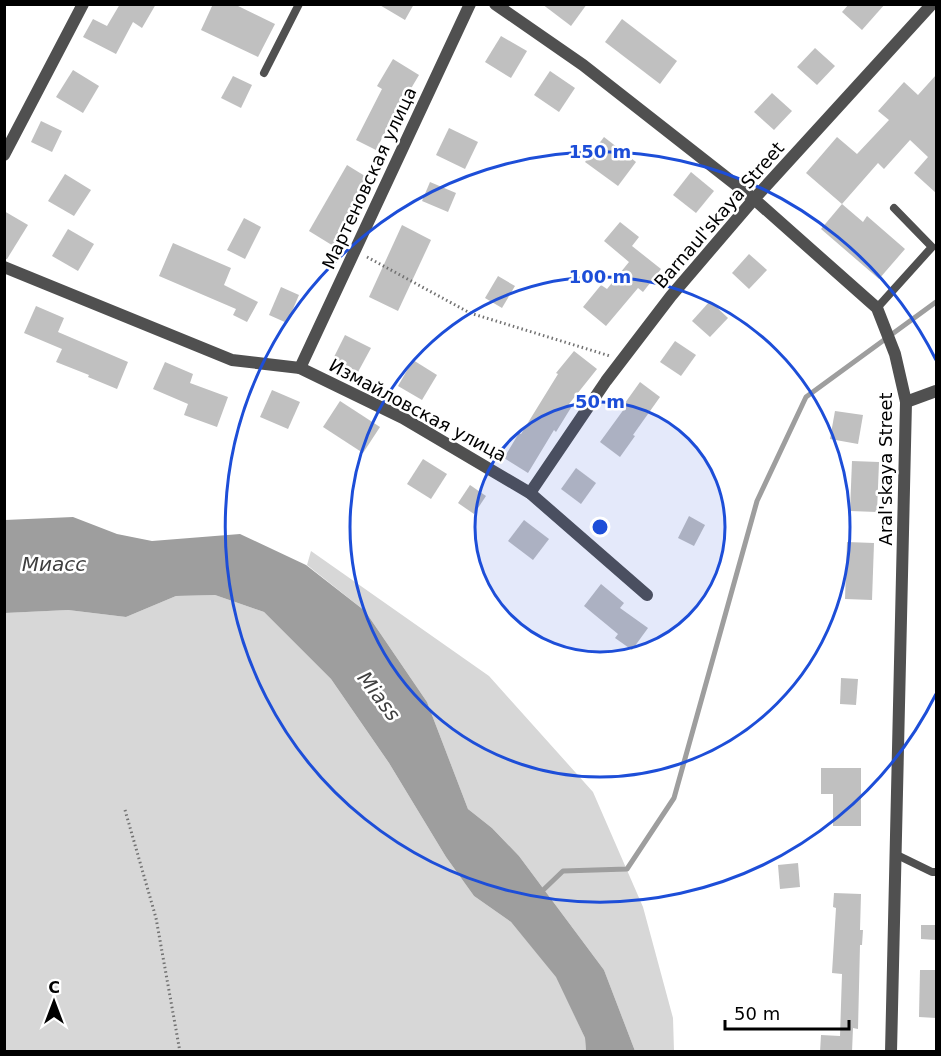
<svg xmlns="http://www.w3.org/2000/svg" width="941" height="1056" viewBox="0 0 941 1056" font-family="'DejaVu Sans',sans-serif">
  <rect width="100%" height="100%" fill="#fff"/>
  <g fill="#d7d7d7">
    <polygon points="311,551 489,676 593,792 643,907 673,1018 674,1051 635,1051 604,970 519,856 492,828 468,809 427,702 365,611 307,565"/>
    <polygon points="215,595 264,612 331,679 389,763 446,857 474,896 511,922 557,977 585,1038 586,1051 5,1052 5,613 68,610 126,617 176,596"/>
  </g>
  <polygon fill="#9e9e9e" points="73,517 117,534 152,541 240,534 306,565 365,611 427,702 468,809 492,828 519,856 604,970 635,1051 586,1051 585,1038 556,977 511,922 474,896 446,857 389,763 331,679 264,612 215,595 176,596 126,617 68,610 5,613 5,520"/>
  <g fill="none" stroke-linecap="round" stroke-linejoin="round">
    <polyline stroke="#9e9e9e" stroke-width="5" points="539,894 563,871 627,869 674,798 757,501 806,397 936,302"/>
  </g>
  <g fill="#c0c0c0">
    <polygon points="120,4 156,4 142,28 133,22 116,54 83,37 93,19 107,26"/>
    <polygon points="213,4 234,4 275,24 258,57 201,30"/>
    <polygon points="378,4 414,4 405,20"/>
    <polygon points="542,4 587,4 571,26"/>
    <polygon points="849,4 885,4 862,30 842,12"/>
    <polygon points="622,19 677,61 660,84 605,42"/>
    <polygon points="501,36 527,51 511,78 485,62"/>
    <polygon points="815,48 835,66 817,85 797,67"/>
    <polygon points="393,59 419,75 403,102 401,101 376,150 356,140 382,89 377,86"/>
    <polygon points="73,70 99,86 83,113 56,97"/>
    <polygon points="550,71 575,88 559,112 534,95"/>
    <polygon points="936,75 936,193 914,173 928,157 910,140 884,169 878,163 842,204 806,173 837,137 857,154 889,120 878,111 904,82 918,95"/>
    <polygon points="233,76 252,85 241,108 221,98"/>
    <polygon points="772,93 792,111 774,130 754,112"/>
    <polygon points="41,121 62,131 52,152 31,142"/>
    <polygon points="449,128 478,142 465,169 436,155"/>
    <polygon points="604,137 636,162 618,186 585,162"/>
    <polygon points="347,165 373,181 335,247 309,231"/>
    <polygon points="691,172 714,191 696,213 673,195"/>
    <polygon points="65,174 91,190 74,216 48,201"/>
    <polygon points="430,182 456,193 448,212 422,201"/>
    <polygon points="842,204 863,222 867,216 905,249 879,279 821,229"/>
    <polygon points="4,211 28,225 7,259 4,259"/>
    <polygon points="244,218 261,227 245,259 227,250"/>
    <polygon points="620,222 639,237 632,246 661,269 643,292 638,288 606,326 583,307 601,285 607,289 629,262 604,241"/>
    <polygon points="402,225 431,240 398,311 369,297"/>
    <polygon points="68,229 94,244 78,271 52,256"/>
    <polygon points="173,243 231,268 224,285 258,302 247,322 233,315 236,309 159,276"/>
    <polygon points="749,254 767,270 749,289 732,273"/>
    <polygon points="498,276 515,286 502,308 485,298"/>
    <polygon points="281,287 299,295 287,323 269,315"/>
    <polygon points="710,301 728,318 710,337 692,321"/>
    <polygon points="36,306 64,318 58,332 128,362 117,389 88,377 89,375 56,362 62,349 24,333"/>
    <polygon points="345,335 371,348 358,372 333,359"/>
    <polygon points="675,341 696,355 681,376 660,362"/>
    <polygon points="574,351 597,369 569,404 572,406 556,432 554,430 528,473 504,458 519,433 521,434 558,374 556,373"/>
    <polygon points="413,360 437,375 422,400 398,386"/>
    <polygon points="165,362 193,374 190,383 228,397 217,427 184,415 188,404 153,389"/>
    <polygon points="640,382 660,397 633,435 635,436 620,457 600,442 627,405 625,403"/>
    <polygon points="272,390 300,402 288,429 260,417"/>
    <polygon points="340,401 380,427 363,453 323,427"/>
    <polygon points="835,411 863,415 858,444 830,439"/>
    <polygon points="423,459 447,474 431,499 407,484"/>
    <polygon points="852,461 879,462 877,512 850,511"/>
    <polygon points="576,468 596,483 581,504 561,489"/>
    <polygon points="470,485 486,496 474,514 458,503"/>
    <polygon points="689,516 705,525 694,546 678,538"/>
    <polygon points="524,520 549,539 533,560 508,541"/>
    <polygon points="847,542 874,543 872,600 845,599"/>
    <polygon points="601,584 624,603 620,608 648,628 632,650 615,638 618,634 584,606"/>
    <polygon points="841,678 858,679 856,705 840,704"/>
    <polygon points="821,768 861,768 861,826 833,826 833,794 821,794"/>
    <polygon points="798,863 800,887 780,889 778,865"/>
    <polygon points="834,893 861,894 860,930 863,930 862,945 860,945 858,1029 853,1028 852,1052 820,1052 821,1035 840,1036 842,974 832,973 836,908 833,907"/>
    <polygon points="921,925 936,925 936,940 921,939"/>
    <polygon points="920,970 936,970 936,1018 919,1017"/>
  </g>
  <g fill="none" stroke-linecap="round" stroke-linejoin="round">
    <g stroke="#727272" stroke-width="3" stroke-dasharray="1.5 3" stroke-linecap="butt">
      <polyline points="367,257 470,313 610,356"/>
      <polyline points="125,810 156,918 180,1052"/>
    </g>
    <g stroke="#505050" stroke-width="8">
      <polyline points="264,73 299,4"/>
      <polyline points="877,308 932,247 894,208"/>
      <polyline points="895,854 932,872 936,872"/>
    </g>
    <g stroke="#505050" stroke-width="12">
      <polyline points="495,4 583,65 754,199 671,296 606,381 530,493"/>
      <polyline points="4,155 83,4"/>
      <polyline points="4,267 232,360 300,368 403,418 530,493 647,595"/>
      <polyline points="300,368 470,4"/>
      <polyline points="906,402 936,391"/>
    </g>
    <polyline stroke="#505050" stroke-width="12" points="891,1052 906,402 895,354 877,308 754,199 932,4"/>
  </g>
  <circle cx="600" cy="527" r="125" fill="#1d4ed8" fill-opacity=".12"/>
  <g fill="none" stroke="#1d4ed8" stroke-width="3">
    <circle cx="600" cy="527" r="125"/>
    <circle cx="600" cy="527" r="250"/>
    <path d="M936 694A375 375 0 1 1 936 360"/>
  </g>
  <g text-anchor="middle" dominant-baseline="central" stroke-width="5" stroke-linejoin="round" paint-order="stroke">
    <g font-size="18" fill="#000" stroke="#fff">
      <text transform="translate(369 178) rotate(-65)">Мартеновская улица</text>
      <text transform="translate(719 215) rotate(-49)">Barnaul'skaya Street</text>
      <text transform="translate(418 410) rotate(28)">Измайловская улица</text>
      <text transform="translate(885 469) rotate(-90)">Aral'skaya Street</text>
    </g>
    <g font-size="20" font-style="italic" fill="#3f3f3f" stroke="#fff">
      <text x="54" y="564">Миасс</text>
      <text transform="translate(379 696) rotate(53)">Miass</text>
    </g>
  </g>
  <circle cx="600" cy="527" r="9" fill="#1d4ed8" stroke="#fff" stroke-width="3"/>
  <g font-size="18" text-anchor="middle" font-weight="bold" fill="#1d4ed8" stroke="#fff" stroke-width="5" stroke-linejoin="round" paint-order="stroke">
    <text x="600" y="158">150 m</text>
    <text x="600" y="283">100 m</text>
    <text x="600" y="408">50 m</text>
  </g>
  <rect width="941" height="1056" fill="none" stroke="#000000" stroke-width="12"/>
  <g transform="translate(54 1002)" stroke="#ffffff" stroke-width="4.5" paint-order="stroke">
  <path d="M0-4.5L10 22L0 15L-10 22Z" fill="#000000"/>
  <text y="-9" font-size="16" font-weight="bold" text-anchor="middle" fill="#000000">С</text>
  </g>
  <path d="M725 1020v9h124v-9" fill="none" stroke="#000000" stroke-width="3"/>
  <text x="734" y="1020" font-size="18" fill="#000000" stroke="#ffffff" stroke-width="4.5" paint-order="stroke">50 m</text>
</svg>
